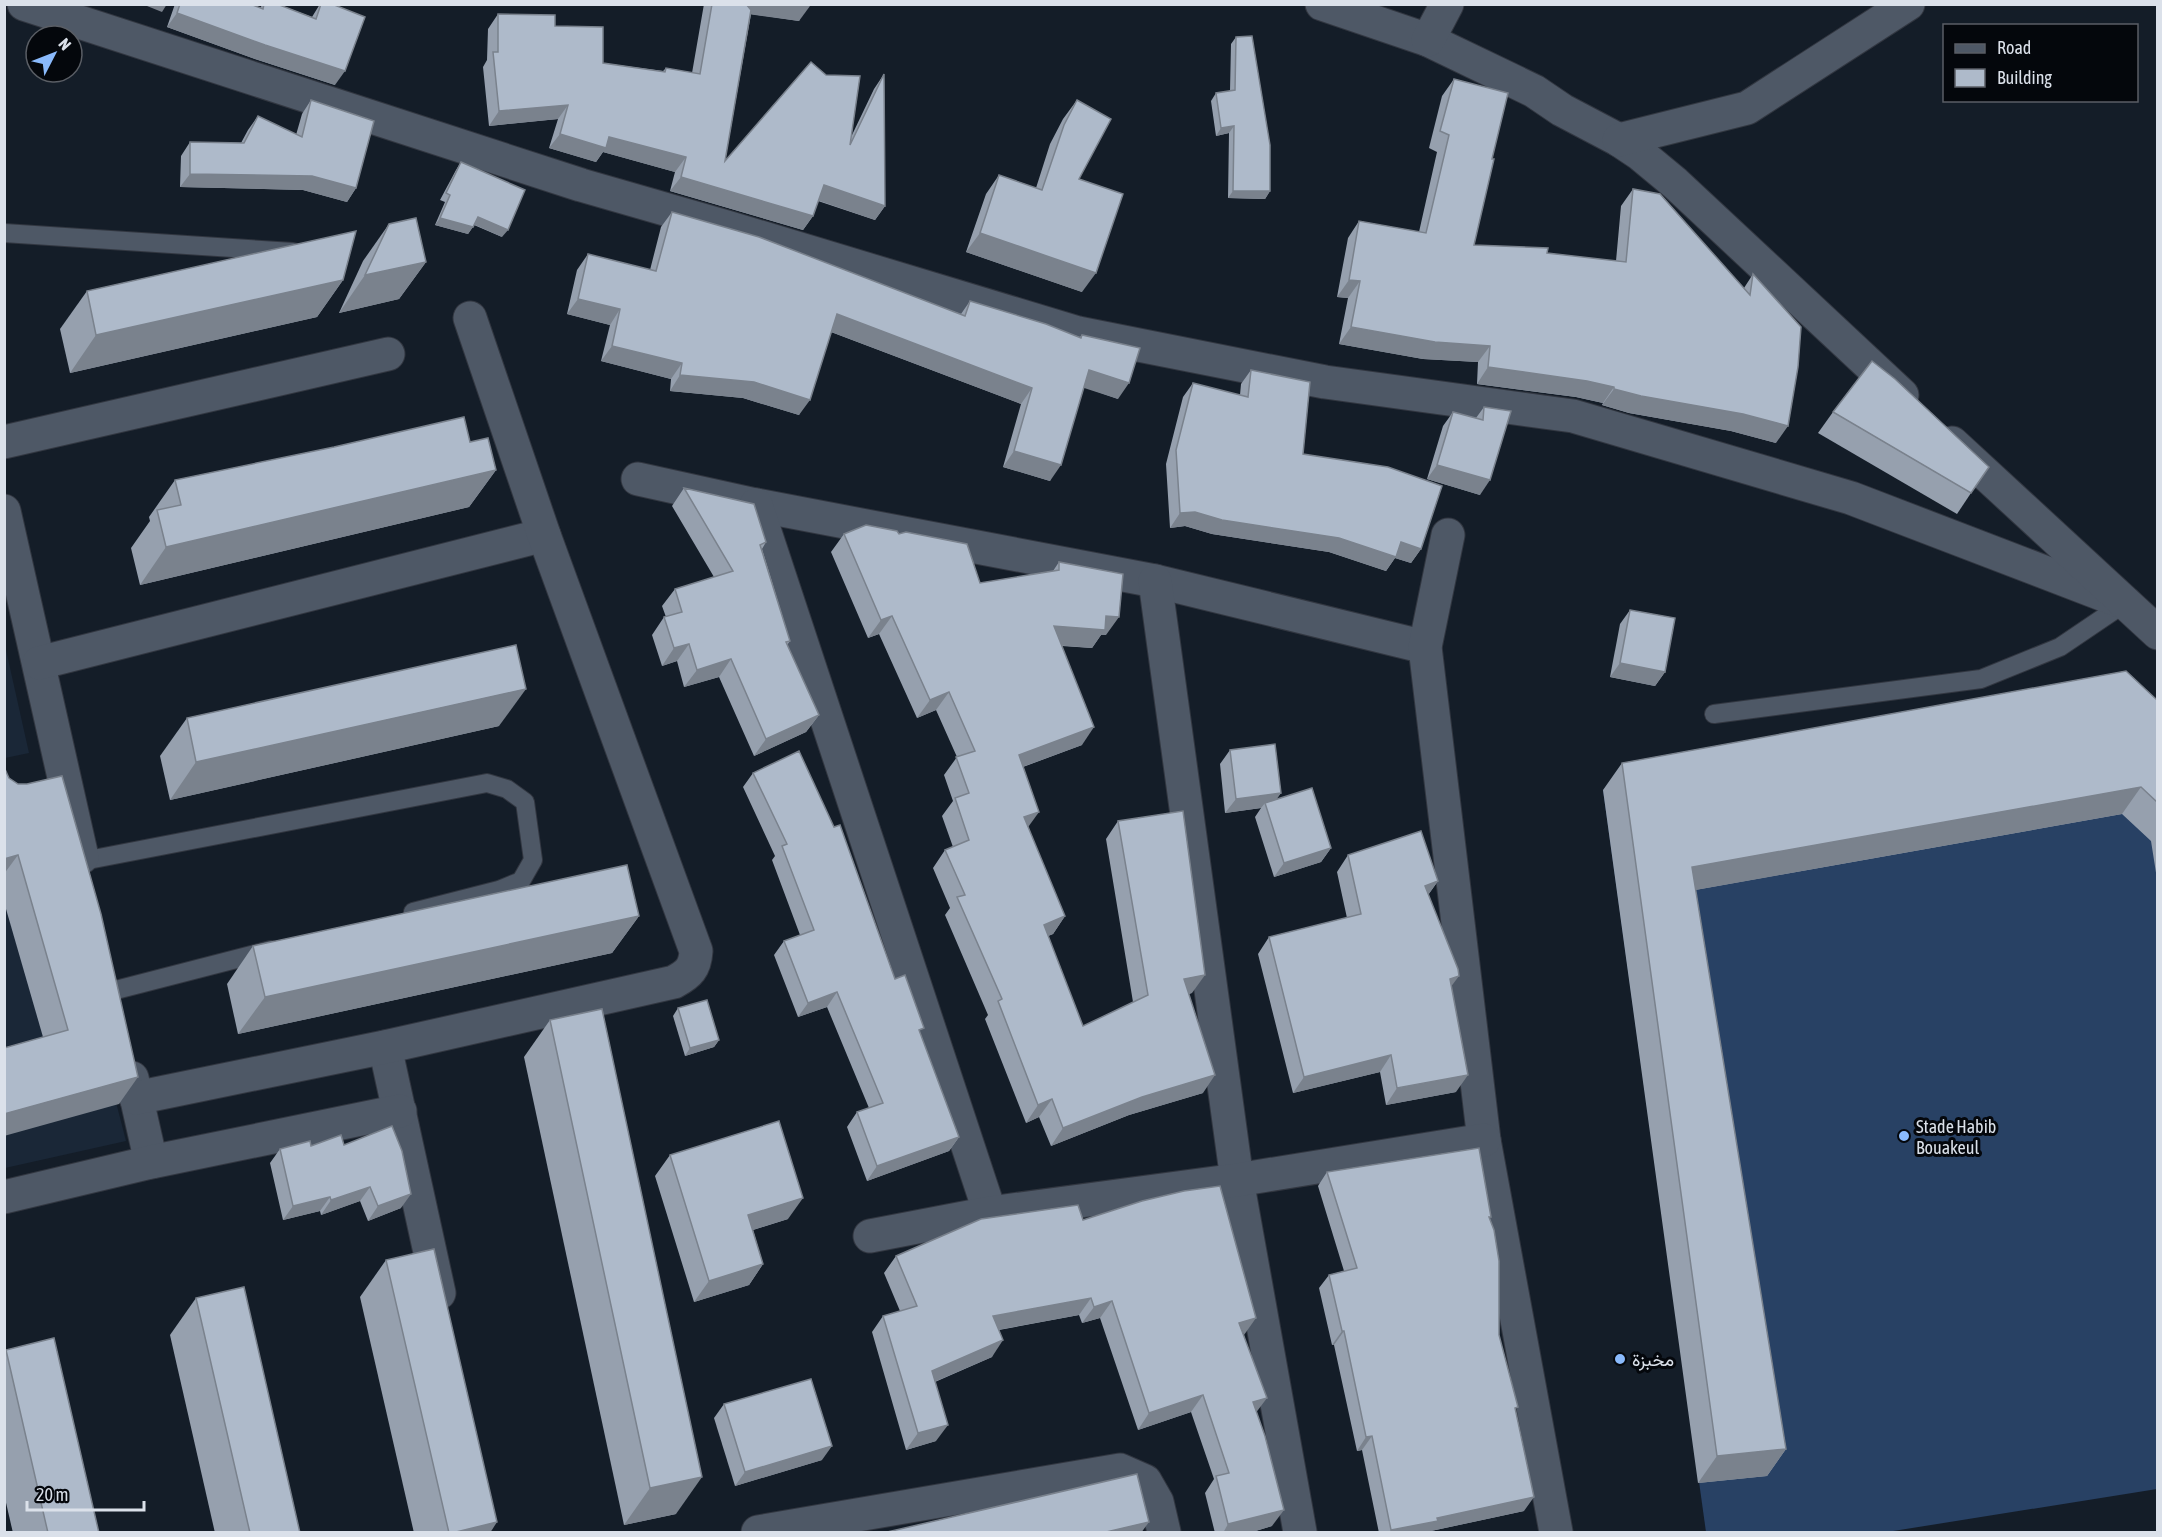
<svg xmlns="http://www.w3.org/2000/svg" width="2162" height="1537" viewBox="0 0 2162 1537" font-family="'Asap Condensed',Vazirmatn,sans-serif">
  <rect width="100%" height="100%" fill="#141d28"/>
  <g fill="#1a2737">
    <polygon points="4,641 29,753 5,758 4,758"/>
    <polygon points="40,808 126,1141 5,1168 4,816"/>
  </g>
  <polygon fill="#284164" points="2107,698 2157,745 2157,1489 1887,1532 1706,1532 1603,790"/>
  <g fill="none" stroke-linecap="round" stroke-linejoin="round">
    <g stroke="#323741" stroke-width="20">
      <g id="service">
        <polyline points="4,233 293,252"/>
        <polyline points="1714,714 1981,679 2060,647 2125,603"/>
        <polyline points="83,861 487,783 507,789 525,802 533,860 521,881 499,890 413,912"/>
        <polyline points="112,991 271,950"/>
      </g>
    </g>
    <g stroke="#323741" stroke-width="35">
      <g id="minor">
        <polyline points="24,4 581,185 727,227 1078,333 1325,382 1573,416 1851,498 2125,603"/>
        <polyline points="1322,4 1428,40 1534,91 1562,110 1619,140 1640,154 1675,183 1902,395"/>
        <polyline points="1428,40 1447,4"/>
        <polyline points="1619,140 1747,108 1908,4"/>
        <polyline points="4,442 388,354"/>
        <polyline points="1952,443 2158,633"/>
        <polyline points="638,479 756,505 1155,581 1425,647"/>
        <polyline points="756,505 990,1213"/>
        <polyline points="4,511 82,857"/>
        <polyline points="1448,535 1425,647 1484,1140 1556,1532"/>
        <polyline points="1155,581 1237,1180 1300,1532"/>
        <polyline points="39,663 544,535"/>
        <polyline points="385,1047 439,1293"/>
        <polyline points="132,1078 151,1162"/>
        <path d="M 136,1098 L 385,1047 L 674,982 C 689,974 695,968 696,951 L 544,535 L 470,318"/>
        <polyline points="4,1197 151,1162 400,1111"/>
        <polyline points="870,1236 990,1213 1237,1180 1484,1140"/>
        <polyline points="758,1532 1120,1470 1145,1481 1157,1502 1164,1532"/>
      </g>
    </g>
    <use href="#service" stroke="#4e5866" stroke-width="18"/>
    <use href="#minor" stroke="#4e5866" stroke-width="33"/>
  </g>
  <g fill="#96a0ae">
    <polygon points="175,4 250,4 260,8 263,4 277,4 312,17 320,4 332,4 335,85 255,59 167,27"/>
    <polygon points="704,4 806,4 799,21 751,14 725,161 852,135 874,89 884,74 885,206 875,220 818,201 813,216 803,230 670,191 675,172 603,152 596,162 549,148 558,119 489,126 483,67 487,60 488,29 498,14 555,26 603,63 663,71 666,68 692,73"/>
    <polygon points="1236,37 1270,191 1265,199 1228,198 1229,133 1216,136 1211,101 1216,93 1230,91 1231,44"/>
    <polygon points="1454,79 1492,159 1474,245 1616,261 1621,206 1633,189 1744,288 1753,274 1776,443 1731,431 1629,413 1602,405 1603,403 1576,397 1477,384 1478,362 1423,359 1339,344 1348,298 1337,297 1348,238 1359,221 1419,232 1437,152 1429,148 1442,96"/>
    <polygon points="311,100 356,188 347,202 303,190 180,187 181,156 190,142 241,143 248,130 258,116 296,135 302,114"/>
    <polygon points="1077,100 1079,179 1082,292 966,252 986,194 999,175 1036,188 1050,144 1063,119"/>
    <polygon points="461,162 502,237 474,225 468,234 435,225 445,202 440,200 456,170"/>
    <polygon points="672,212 961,314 970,301 1080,337 1082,335 1118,399 1084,387 1050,481 1003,467 1021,404 831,332 799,415 743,398 670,391 671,379 601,361 610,325 567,314 577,270 588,254 650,270 661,227"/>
    <polygon points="389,224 426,262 399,299 339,313 363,261"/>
    <polygon points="343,280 317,317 70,373 60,329 87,291"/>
    <polygon points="1251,370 1303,454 1421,549 1411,563 1395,558 1386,571 1329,552 1212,534 1185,526 1170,528 1166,464 1183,397 1193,383 1240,395 1241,384"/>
    <polygon points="1484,407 1480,495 1427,479 1443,426 1453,412 1476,418"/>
    <polygon points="1833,412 1971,493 1957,514 1818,433"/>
    <polygon points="470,442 496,470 469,507 140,585 131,548 150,521 149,517 175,480"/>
    <polygon points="684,488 766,542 762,549 790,641 787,645 819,715 806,732 754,756 719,677 684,687 677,661 662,666 652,635 664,617 666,617 662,606 675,589 714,577 672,506"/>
    <polygon points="844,534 899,534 980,583 1053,571 1059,562 1106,635 1101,635 1092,648 1062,646 1082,745 1023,767 1028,828 1065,916 1053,934 1048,936 1083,1026 1133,1002 1106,839 1118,821 1192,993 1189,994 1203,1093 1129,1115 1051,1146 1039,1117 1026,1123 985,1019 988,1015 945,915 950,908 933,868 945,850 953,847 942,816 953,801 944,775 957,757 936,710 917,718 879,634 868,638 831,552"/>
    <polygon points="1630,610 1665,672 1655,686 1610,677 1620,624"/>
    <polygon points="2157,700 2157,879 2151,841 2122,814 1695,890 1786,1449 1767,1476 1698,1483 1603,790 1622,763"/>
    <polygon points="187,718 499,726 170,800 160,756"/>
    <polygon points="1230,750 1281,793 1276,799 1331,848 1321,862 1274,877 1255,817 1261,808 1225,813 1220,764"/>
    <polygon points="4,767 119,1104 43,1037 4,902"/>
    <polygon points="753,773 895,979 920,1033 959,1137 949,1151 867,1181 847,1127 857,1112 869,1108 827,1007 798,1017 774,955 784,941 800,935 772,860 775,856 743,787"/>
    <polygon points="1348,855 1438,881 1428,895 1451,987 1456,1092 1386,1105 1380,1072 1293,1093 1258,954 1269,937 1347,918 1337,872"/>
    <polygon points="639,916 612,953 238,1034 227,984 253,946"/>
    <polygon points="678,1008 719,1040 714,1047 685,1056 673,1016"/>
    <polygon points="550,1020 676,1514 624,1525 524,1057"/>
    <polygon points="344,1145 401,1208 368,1221 360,1201 321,1215 320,1211 283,1220 270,1163 280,1149 311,1146"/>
    <polygon points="670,1155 788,1219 753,1230 763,1264 749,1285 694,1302 655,1176"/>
    <polygon points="1327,1172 1490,1219 1499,1335 1516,1411 1524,1511 1431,1531 1430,1533 1379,1533 1362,1450 1357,1451 1334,1345 1332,1345 1319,1288 1329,1275 1344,1271 1318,1186"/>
    <polygon points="1083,1220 1244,1335 1257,1413 1272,1526 1249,1533 1215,1533 1205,1493 1214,1479 1191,1412 1138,1430 1100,1318 1082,1323 1079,1315 999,1330 992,1357 935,1382 936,1441 906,1450 872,1332 883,1316 900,1311 884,1273 896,1256"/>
    <polygon points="386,1260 490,1533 414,1533 360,1297"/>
    <polygon points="196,1298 300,1533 215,1533 170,1335"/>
    <polygon points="6,1350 99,1533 13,1533 4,1494 4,1352"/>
    <polygon points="724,1404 822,1460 735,1486 714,1418"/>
  </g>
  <g fill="#7a828d">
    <polygon points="142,4 167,4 162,12"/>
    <polygon points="730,4 796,4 810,6 799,21 726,11"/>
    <polygon points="177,13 345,71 335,85 255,59 167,27"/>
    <polygon points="568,105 558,119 489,126 499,111"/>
    <polygon points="1234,126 1229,133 1216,136 1221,128"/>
    <polygon points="560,134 609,137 686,157 675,172 603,152 596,162 549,148"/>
    <polygon points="190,174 312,176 356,188 347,202 303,190 180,187"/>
    <polygon points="681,177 813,216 803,230 670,191"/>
    <polygon points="824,185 885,206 875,220 814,199"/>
    <polygon points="1233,191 1270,191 1265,199 1228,198"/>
    <polygon points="478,217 508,230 502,237 473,224"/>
    <polygon points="440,218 473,227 468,234 435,225"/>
    <polygon points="980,233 1096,273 1082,292 966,252"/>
    <polygon points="426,262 399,299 339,313 365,275"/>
    <polygon points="343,280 317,317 70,373 96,335"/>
    <polygon points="1349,280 1360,281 1348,298 1337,297"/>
    <polygon points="578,299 620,309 610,325 567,314"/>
    <polygon points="837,314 1032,388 1021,404 826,330"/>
    <polygon points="1351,327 1490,346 1478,362 1423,359 1339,344"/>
    <polygon points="612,346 682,363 671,379 601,361"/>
    <polygon points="1488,367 1587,381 1614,387 1603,403 1576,397 1477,384"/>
    <polygon points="1089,370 1129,383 1118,399 1078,386"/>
    <polygon points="680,375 754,382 810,400 799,415 743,398 670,391"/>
    <polygon points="1614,389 1743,414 1788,426 1776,443 1731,431 1629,413 1602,405"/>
    <polygon points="1014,451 1061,465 1050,481 1003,467"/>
    <polygon points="1437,465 1490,480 1480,495 1427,479"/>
    <polygon points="496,470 469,507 140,585 166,547"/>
    <polygon points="1195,512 1401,542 1421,549 1411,563 1395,558 1386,571 1329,552 1212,534 1185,526 1170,528 1180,513"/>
    <polygon points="892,616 879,634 868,638 881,620"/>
    <polygon points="1106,616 1119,617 1106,635 1101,635 1092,648 1042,644 1054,626"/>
    <polygon points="689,644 677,661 662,666 674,648"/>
    <polygon points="731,659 719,677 684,687 697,670"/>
    <polygon points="1620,663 1665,672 1655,686 1610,677"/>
    <polygon points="526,689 499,726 170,800 196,762"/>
    <polygon points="949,692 936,710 917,718 930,700"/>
    <polygon points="819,715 806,732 754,756 766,739"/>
    <polygon points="1094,727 1082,745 1006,773 1019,755"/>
    <polygon points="2141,787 2122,814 1673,894 1692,867"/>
    <polygon points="1281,793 1271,807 1265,803 1261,808 1225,813 1236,799"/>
    <polygon points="1039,812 1026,830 1024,817"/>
    <polygon points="1331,848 1321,862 1274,877 1284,863"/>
    <polygon points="18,855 4,874 4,859"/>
    <polygon points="1438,881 1426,898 1425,886"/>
    <polygon points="639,916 612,953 238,1034 265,997"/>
    <polygon points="1065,916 1053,934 1031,943 1044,925"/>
    <polygon points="1205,975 1192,993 1172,996 1184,979"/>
    <polygon points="1459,976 1447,992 1450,979"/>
    <polygon points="837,992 827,1007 798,1017 808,1003"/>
    <polygon points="719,1040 714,1047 685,1056 690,1048"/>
    <polygon points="1391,1055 1380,1072 1293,1093 1304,1077"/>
    <polygon points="1215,1075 1203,1093 1129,1115 1051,1146 1063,1128 1142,1097"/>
    <polygon points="1468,1075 1456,1092 1386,1105 1397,1088"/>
    <polygon points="138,1077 119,1104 4,1136 4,1114"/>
    <polygon points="1052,1099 1039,1117 1026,1123 1038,1105"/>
    <polygon points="959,1137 949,1151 867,1181 877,1166"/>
    <polygon points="370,1187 360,1201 321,1215 331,1200"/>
    <polygon points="411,1194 401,1208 368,1221 378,1206"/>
    <polygon points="330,1197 320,1211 283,1220 293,1206"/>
    <polygon points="803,1198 788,1219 733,1236 748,1215"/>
    <polygon points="763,1264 749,1285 694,1302 709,1281"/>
    <polygon points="1091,1298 1079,1315 981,1333 993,1316"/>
    <polygon points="1112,1301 1100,1318 1082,1323 1094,1307"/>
    <polygon points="1256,1318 1244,1335 1239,1323"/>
    <polygon points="1342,1331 1344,1331 1334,1345 1332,1345"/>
    <polygon points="1003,1340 992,1357 920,1388 932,1371"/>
    <polygon points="1203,1395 1191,1412 1138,1430 1149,1413"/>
    <polygon points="1267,1398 1255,1414 1253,1402"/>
    <polygon points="948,1425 936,1441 906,1450 918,1433"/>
    <polygon points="1372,1436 1362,1450 1357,1451 1366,1437"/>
    <polygon points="832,1446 822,1460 735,1486 745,1472"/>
    <polygon points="1786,1449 1767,1476 1698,1483 1717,1456"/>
    <polygon points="702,1477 676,1514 624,1525 650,1488"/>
    <polygon points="1534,1497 1524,1511 1431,1531 1430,1533 1389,1533 1391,1530 1437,1518"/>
    <polygon points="1284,1510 1272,1526 1249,1533 1223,1533 1228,1524"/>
    <polygon points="497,1522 490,1533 452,1533"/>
    <polygon points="1149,1522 1141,1533 1102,1533"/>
  </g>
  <g fill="#aebaca" stroke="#7a828d" stroke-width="1.5">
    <polygon points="180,4 250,4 263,9 264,4 277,4 316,19 321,4 332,4 365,17 345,71 265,45 177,13"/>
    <polygon points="712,4 746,4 751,10 725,161 811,62 826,75 860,76 850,145 884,74 885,206 824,185 813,216 681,177 686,157 609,137 606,148 560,134 568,105 499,111 493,52 498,52 498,14 555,15 555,26 603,27 603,63 665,72 666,68 700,74"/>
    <polygon points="1252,36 1270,145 1270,191 1233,191 1234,126 1221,128 1216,93 1235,90 1236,37"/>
    <polygon points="1454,79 1508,93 1492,159 1494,159 1474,245 1548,248 1547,253 1626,262 1633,189 1660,194 1750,295 1753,274 1801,327 1798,367 1788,426 1743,414 1641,396 1614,389 1614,387 1587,381 1488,367 1490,346 1435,342 1351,327 1360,281 1349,280 1359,221 1426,233 1449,135 1440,131"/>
    <polygon points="311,100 374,121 356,188 312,176 190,174 190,142 244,143 258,116 302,137"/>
    <polygon points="1077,100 1111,119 1079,179 1123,194 1096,273 980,233 999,175 1042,190 1064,125"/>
    <polygon points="461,162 525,190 508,230 478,217 473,227 440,218 450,195 446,193"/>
    <polygon points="672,212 759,237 965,316 970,301 1046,324 1081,338 1082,335 1140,348 1129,383 1089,370 1061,465 1014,451 1032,388 837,314 810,400 754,382 680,375 682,363 612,346 620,309 578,299 588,254 656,271"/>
    <polygon points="416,218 426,262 365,275 389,224"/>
    <polygon points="356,231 343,280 96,335 87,291"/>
    <polygon points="1872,361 1895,379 1989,467 1971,493 1833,412"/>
    <polygon points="1251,370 1310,382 1303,454 1388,467 1442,486 1421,549 1401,542 1396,557 1339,538 1222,520 1195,512 1180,513 1176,450 1193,383 1248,397"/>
    <polygon points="1484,407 1511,411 1490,480 1437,465 1453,412 1483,420"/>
    <polygon points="464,417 470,442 488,438 496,470 166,547 157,510 181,505 175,480 334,447"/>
    <polygon points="684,488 754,504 766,542 760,545 790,641 786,642 819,715 766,739 731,659 697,670 689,644 674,648 664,617 682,612 675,589 733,571"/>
    <polygon points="866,525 897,531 899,534 906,532 967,544 980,583 1059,570 1059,562 1123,574 1119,617 1106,616 1105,630 1054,626 1094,727 1019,755 1039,812 1024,817 1065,916 1044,925 1083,1026 1148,995 1118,821 1183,811 1205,975 1184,979 1215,1075 1142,1097 1063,1128 1052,1099 1038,1105 998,1001 1002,999 957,897 965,895 945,850 969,840 955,798 969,793 956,757 975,751 949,692 930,700 892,616 881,620 844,534"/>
    <polygon points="1630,610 1675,618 1665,672 1620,663"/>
    <polygon points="516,645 526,689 196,762 187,718"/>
    <polygon points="2126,671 2157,700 2157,802 2141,787 1692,867 1786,1449 1717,1456 1622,763"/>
    <polygon points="1275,744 1281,793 1236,799 1230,750"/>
    <polygon points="799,751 834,827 840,825 895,979 905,975 924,1028 919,1030 959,1137 877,1166 857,1112 883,1103 837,992 808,1003 784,941 814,930 782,846 787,844 753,773"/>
    <polygon points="4,767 9,778 18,784 27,784 62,776 101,914 138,1077 4,1114 4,1048 68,1030 18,855 4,859"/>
    <polygon points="1312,788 1331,848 1284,863 1265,803"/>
    <polygon points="1421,831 1438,881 1425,886 1458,969 1459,976 1450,979 1468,1075 1397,1088 1391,1055 1304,1077 1269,937 1361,914 1348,855"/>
    <polygon points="627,865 639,916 265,997 253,946"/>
    <polygon points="707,1000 719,1040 690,1048 678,1008"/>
    <polygon points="602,1009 702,1477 650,1488 550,1020"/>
    <polygon points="779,1121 803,1198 748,1215 763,1264 709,1281 670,1155"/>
    <polygon points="392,1126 402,1151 411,1194 378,1206 370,1187 331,1200 330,1197 293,1206 280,1149 310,1141 311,1146 341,1135 344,1145"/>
    <polygon points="1479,1148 1491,1217 1489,1217 1494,1230 1499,1261 1499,1335 1518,1407 1515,1408 1534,1497 1437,1518 1438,1521 1391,1530 1372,1436 1366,1437 1344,1331 1342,1331 1329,1275 1357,1268 1327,1172"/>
    <polygon points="1220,1186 1256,1318 1239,1323 1267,1398 1253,1402 1265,1436 1284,1510 1228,1524 1216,1476 1229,1473 1203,1395 1149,1413 1112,1301 1094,1307 1091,1298 993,1316 1003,1340 932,1371 948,1425 918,1433 883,1316 917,1306 896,1256 981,1219 1078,1205 1083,1220 1142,1201 1184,1191"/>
    <polygon points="434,1249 497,1522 452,1533 449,1533 386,1260"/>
    <polygon points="244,1287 300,1533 250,1533 196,1298"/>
    <polygon points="54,1338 99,1533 48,1533 6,1350"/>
    <polygon points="811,1379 832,1446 745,1472 724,1404"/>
    <polygon points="1137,1474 1149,1522 1102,1533 883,1533"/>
  </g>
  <g fill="#8abafc" stroke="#04070c" stroke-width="2">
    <circle cx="1904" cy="1136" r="6"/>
    <circle cx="1620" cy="1359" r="6"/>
  </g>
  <g text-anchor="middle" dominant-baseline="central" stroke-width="6" stroke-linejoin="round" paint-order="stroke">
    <g font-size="18" fill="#dbe1ea" stroke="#04070c" text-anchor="start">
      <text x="1916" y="1126">Stade Habib<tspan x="1916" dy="21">Bouakeul</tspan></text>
      <text x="1632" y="1359">مخبزة</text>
    </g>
  </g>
  <rect width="2162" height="1537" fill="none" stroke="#dbe1ea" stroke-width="12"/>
  <rect x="1943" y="24" width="195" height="78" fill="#04070c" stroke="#5a5e65" stroke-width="1.5"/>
  <rect x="1955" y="44" width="30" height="9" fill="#4e5866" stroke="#5a5e65" stroke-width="1.5"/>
  <text x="1997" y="54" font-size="18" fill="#dbe1ea">Road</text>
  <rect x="1955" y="69" width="30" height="18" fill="#aebaca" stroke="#5a5e65" stroke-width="1.5"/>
  <text x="1997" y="84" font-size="18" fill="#dbe1ea">Building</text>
  <g transform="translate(54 54) rotate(48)"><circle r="28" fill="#04070c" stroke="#5a5e65" stroke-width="1.5"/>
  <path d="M0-4.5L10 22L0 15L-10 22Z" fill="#8abafc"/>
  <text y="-9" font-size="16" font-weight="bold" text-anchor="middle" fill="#dbe1ea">N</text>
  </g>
  <path d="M27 1501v9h117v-9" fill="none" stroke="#dbe1ea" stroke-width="3"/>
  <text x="36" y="1501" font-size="18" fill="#dbe1ea" stroke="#04070c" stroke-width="4.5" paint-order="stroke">20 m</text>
</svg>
